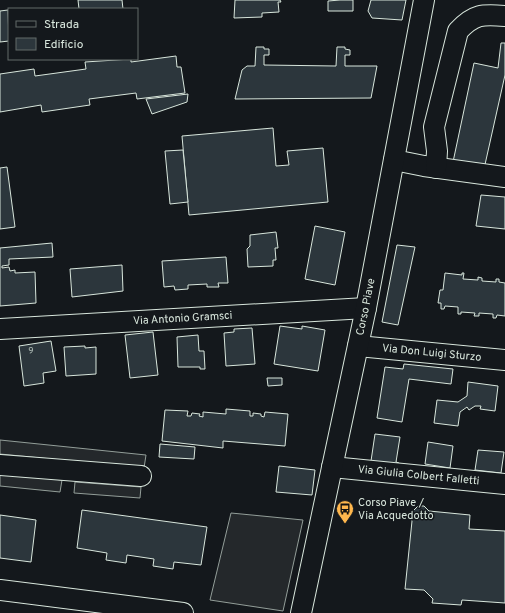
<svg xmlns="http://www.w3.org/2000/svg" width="505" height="613" viewBox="0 0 505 613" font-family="Overpass,sans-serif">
  <rect width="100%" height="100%" fill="#14181c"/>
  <g fill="#24282b" stroke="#939e99">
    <polygon points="0,440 146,455 144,468 0,454"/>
    <polygon points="0,473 62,480 60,492 0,486"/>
    <polygon points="75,482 141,487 140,498 74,493"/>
    <polygon points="231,513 303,520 283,611 210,600"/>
  </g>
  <g fill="#2c363c" stroke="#d8e6dc">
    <polygon points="78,0 122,0 123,9 79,9"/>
    <polygon points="235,0 280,0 281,2 278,2 279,12 262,13 262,17 234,18"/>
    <polygon points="340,0 353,0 353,11 328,11 328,1"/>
    <polygon points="371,0 406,0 402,20 372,18 368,11"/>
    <polygon points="8,10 9,41 0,42 0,11"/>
    <polygon points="501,43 505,43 505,75 484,169 453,162 474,63 498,68"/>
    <polygon points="256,47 264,47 264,49 269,49 269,55 264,55 264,65 336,66 337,47 345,47 345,49 350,50 350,55 345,55 345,66 377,66 371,98 235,99 242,70 247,66 255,66"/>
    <polygon points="176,56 177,67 181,67 185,93 137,99 136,93 89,99 90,105 42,112 41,105 0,112 0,74 34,69 35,76 86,69 85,62 131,59 131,62"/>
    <polygon points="188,94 187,102 152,114 146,99"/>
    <polygon points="273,128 276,166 289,165 287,151 323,148 328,202 189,215 182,136"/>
    <polygon points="183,150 188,202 170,204 165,151"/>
    <polygon points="7,167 15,227 0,229 0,168"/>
    <polygon points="481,195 505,197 505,229 476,226"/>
    <polygon points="315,226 345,232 335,285 305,279"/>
    <polygon points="276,232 278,248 275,248 276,260 273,260 273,266 248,267 247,249 250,246 250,235"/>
    <polygon points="52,243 53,257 9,259 9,265 2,266 2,268 9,267 10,271 15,270 15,273 35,272 36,303 0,306 0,248"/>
    <polygon points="397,245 415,247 398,325 382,322"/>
    <polygon points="226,257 228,283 218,283 219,287 207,287 207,284 188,285 188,289 175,290 174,286 164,287 162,261"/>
    <polygon points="122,265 123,291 72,297 70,269"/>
    <polygon points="445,273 462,275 462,273 464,273 463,279 478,280 478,277 482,278 482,281 496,282 496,279 499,279 499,282 505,283 505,316 497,315 496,318 493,318 493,314 479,313 479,316 474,316 475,313 461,312 461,314 458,314 458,307 445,306 444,309 441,309 441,303 438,303 440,290 443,290"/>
    <polygon points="280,326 302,329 302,326 325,330 318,371 274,364"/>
    <polygon points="252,328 255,364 226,366 224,333 234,332 234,329"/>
    <polygon points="153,332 158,375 130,378 125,335"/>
    <polygon points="198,335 199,351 204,351 205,369 200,369 200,367 178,367 177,337"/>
    <polygon points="51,341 56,371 43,373 44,383 24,386 19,346"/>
    <polygon points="85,346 85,348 96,347 96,374 66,376 64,347"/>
    <polygon points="404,364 453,369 451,384 409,379 402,422 377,418 385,367 403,369"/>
    <polygon points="267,378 282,378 282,385 268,386"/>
    <polygon points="468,382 498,386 495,411 480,409 481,406 475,406 469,410 467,407 460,412 458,426 434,423 437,400 458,402 467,396"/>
    <polygon points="226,409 250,411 250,416 253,416 253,413 261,414 261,416 264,417 265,412 288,414 285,446 223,441 223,448 162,441 165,410 188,411 187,416 191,416 192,413 200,414 199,416 203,417 203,412 226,414"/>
    <polygon points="375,434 400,437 396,462 399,463 398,466 371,461"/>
    <polygon points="428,442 453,446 450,468 425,464"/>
    <polygon points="160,444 195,447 194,459 159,457"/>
    <polygon points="478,450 504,452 501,473 475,470"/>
    <polygon points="279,466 315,470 312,495 276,492"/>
    <polygon points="418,506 424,506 429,511 470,515 469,529 505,531 505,603 462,600 461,605 432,603 433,599 424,590 405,589 412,521 410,514"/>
    <polygon points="82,510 207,527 201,565 174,562 173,569 153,566 154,559 127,555 126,563 106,560 107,553 77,548"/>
    <polygon points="0,515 36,520 31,562 0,558"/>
  </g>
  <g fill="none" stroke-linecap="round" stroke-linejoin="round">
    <g stroke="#d8e6dc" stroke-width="22">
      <g id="minor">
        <polyline points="394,160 424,166 505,177"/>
        <path d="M 436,168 L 437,151 L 434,127 L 458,31 C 474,14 482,14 505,16"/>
        <path id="s1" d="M 0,329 L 366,308"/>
        <path id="s2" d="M 358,346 L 505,360"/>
        <polyline points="0,465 141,476"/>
        <path id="s3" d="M 332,467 L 505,484"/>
        <polyline points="0,590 183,613"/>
        <path id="s4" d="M 301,613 L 366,308 L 424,0"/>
      </g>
    </g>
    <use href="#minor" stroke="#14181c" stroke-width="20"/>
  </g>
  <defs>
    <g id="bus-pin" transform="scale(0.9)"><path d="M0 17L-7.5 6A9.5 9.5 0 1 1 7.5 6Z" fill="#ffb74d" stroke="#14181c"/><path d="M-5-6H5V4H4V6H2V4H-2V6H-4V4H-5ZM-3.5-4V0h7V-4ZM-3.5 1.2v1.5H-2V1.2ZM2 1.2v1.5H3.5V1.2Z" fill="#111"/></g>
  </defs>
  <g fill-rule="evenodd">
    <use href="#bus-pin" x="345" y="509"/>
  </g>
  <g text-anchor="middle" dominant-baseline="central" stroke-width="3" stroke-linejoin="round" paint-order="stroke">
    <g font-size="9" fill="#adbab4">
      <text x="31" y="351">9</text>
    </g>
    <g font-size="11" fill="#d8e6dc" stroke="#14181c">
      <text stroke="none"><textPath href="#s4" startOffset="313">Corso Piave</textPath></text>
      <text stroke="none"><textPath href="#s1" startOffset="183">Via Antonio Gramsci</textPath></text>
      <text stroke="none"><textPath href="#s2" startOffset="74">Via Don Luigi Sturzo</textPath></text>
      <text stroke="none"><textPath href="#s3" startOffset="87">Via Giulia Colbert Falletti</textPath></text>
    </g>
    <g font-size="11" fill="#d8e6dc" stroke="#14181c" text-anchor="start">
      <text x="358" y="503">Corso Piave /<tspan x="358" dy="13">Via Acquedotto</tspan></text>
    </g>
  </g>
  <rect x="8" y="8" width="130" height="52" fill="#14181c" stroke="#626a69"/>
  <rect x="16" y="21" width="20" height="6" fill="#14181c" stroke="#626a69"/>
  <text x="44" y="28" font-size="12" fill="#d8e6dc">Strada</text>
  <rect x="16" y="38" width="20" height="12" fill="#2c363c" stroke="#626a69"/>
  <text x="44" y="48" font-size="12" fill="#d8e6dc">Edificio</text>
</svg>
